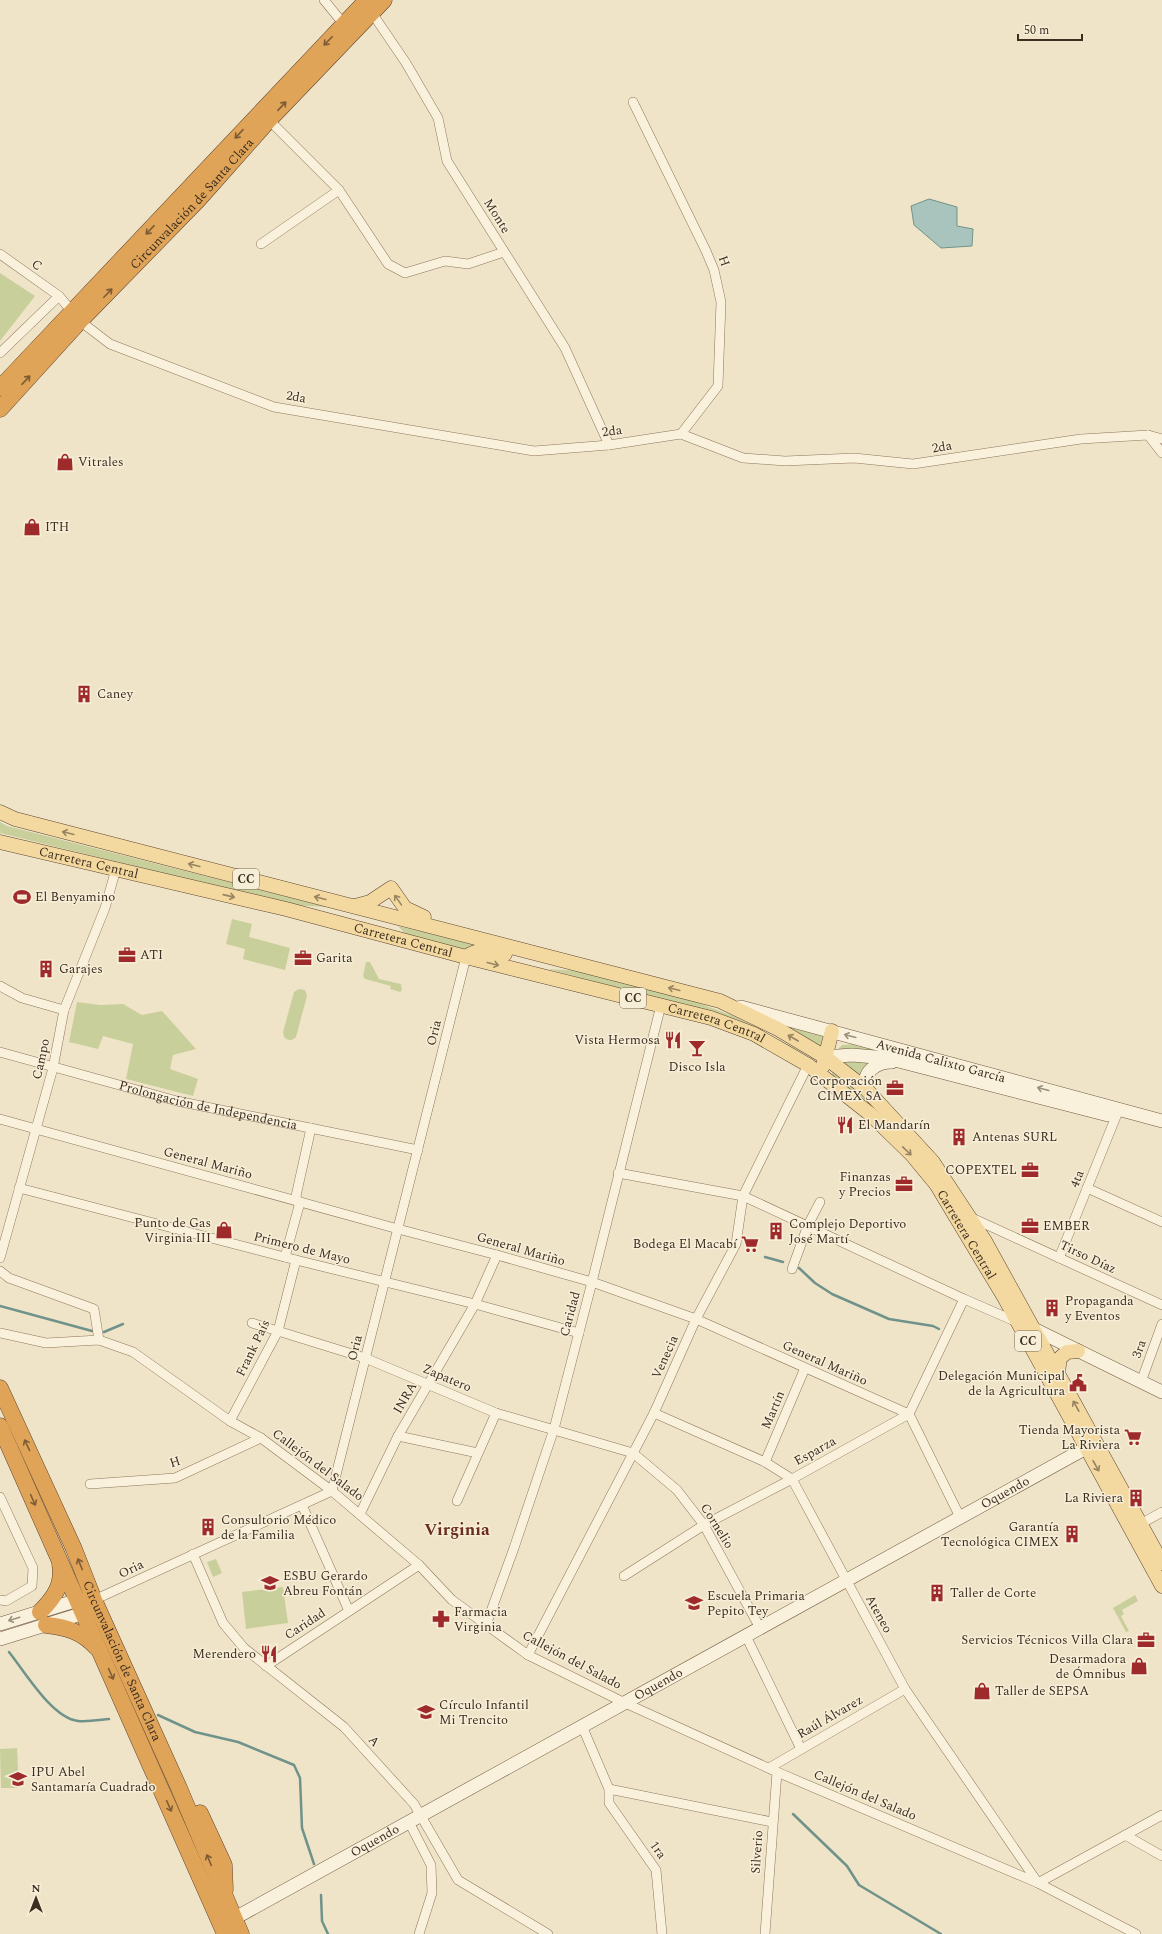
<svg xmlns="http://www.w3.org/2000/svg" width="1162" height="1934" viewBox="0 0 1162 1934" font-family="Spectral,serif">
  <rect width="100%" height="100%" fill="#f0e4c8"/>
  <g fill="#c9cf9b">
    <polygon points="0,273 35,296 0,341"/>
    <polygon points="0,822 7,826 327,907 292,905 0,833"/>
    <polygon points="232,919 252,924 249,937 290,948 285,970 243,959 245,949 226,944"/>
    <polygon points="398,926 486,947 464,951 408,937"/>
    <polygon points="366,962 370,962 379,979 401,984 402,990 400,992 390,989 391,986 365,979 363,976"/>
    <polygon points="548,969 580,971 677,995 736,1017 802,1052 722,1016"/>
    <path d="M 299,989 L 305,990 L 307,996 L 296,1037 C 292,1041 288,1041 284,1037 L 283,1032 L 294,992 Z"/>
    <polygon points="77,1002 100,1005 123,1004 142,1015 162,1011 196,1049 173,1055 170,1069 198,1079 193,1096 126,1079 133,1044 103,1036 98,1049 69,1042"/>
    <polygon points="773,1020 828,1035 823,1049"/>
    <polygon points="855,1044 914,1061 834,1053 842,1045"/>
    <polygon points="842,1060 871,1060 859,1075"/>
    <polygon points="834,1072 874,1106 871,1106 832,1077 832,1073"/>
    <polygon points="216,1559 222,1573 213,1577 207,1562"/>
    <polygon points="283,1587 288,1623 246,1629 242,1592"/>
    <polygon points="1135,1595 1138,1601 1122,1610 1124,1614 1121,1616 1129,1631 1126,1632 1113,1608"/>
    <polygon points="17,1748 19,1788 1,1788 0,1749"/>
  </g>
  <polygon fill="#a9c4bc" stroke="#6f938a" points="929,199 957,207 957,226 973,229 972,246 941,248 914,225 911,206"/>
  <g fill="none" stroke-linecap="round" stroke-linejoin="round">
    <g stroke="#6f938a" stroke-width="2.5">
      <polyline points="765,1257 783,1262"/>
      <polyline points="799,1268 815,1283 832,1294 889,1319 933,1326 939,1329"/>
      <polyline points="0,1306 92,1331"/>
      <polyline points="104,1332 123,1324"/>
      <path d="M 9,1652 C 25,1672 52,1718 78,1721 C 88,1722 99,1720 109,1719"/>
      <polyline points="158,1715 195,1732 238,1742 294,1765 300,1778 302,1828 314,1864"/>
      <polyline points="793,1814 847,1866 859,1885 941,1934"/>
      <polyline points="321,1895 322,1921 328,1934"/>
    </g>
    <g stroke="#8d765c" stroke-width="10">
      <g id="street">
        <polyline points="324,0 346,27"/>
        <polyline points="370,10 406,63 438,118 447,161 565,348 609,445"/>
        <polyline points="633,102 706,251 714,270 721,302 718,386 681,434"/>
        <polyline points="269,120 339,190 388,264 405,273 445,261 468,264 504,252"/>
        <polyline points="261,244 339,190"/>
        <polyline points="0,254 59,296 80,321 110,344 274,407 534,451 609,445 681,434 743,458 785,461 854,458 913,464 1081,439 1148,435 1162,439"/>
        <polyline points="0,353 59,296"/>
        <polyline points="1148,435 1162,453"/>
        <polyline points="0,986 22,998 64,1010"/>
        <path id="s1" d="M 0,1052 L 177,1101 L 418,1150"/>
        <polyline points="0,1119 398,1229 497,1255 592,1282 696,1319 909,1414 960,1517"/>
        <polyline points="618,1173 743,1196 964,1299 1017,1322"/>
        <polyline points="19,1188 296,1260 475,1304 579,1333"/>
        <polyline points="1087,1188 1162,1222"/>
        <polyline points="970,1217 1162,1305"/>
        <polyline points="285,1257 299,1206 296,1196 311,1128"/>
        <polyline points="0,1258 53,1068 64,1010 105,908 116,869"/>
        <polyline points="1059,1258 1119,1109"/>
        <polyline points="792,1269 808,1225 820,1202"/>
        <polyline points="0,1271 9,1278 94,1309 99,1340"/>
        <polyline points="252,1323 365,1358 496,1413 633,1453 677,1490 704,1525 760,1628"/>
        <polyline points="0,1333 46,1343 99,1340 133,1352 230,1421 261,1438 332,1491 419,1565 452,1600 528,1655 625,1703 777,1772 1038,1883 1136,1934"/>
        <polyline points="1141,1382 1162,1324"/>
        <polyline points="654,1413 765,1462 792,1479 905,1689 1038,1883 1162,1815"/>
        <polyline points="230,1421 278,1331 296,1260"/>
        <polyline points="398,1436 478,1453"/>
        <polyline points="765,1462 805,1368"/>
        <polyline points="90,1484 175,1478 261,1438"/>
        <polyline points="0,1497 33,1568 32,1586 6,1601 0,1600"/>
        <polyline points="457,1501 496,1413"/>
        <polyline points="302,1505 349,1611"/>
        <polyline points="360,1514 398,1436 475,1304 497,1255"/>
        <polyline points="1137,1526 1162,1512"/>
        <polyline points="193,1554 223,1623 244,1648 344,1727 414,1804 458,1880 548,1934"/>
        <polyline points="624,1576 704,1525 792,1479 909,1414 964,1299"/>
        <polyline points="94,1600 332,1491 466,957"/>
        <polyline points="486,1625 514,1548 554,1429 592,1282 661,1005"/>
        <polyline points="746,1636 801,1749"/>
        <polyline points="528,1655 654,1413 696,1319 736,1244 743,1196 808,1065"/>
        <polyline points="266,1666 419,1565"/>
        <polyline points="582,1726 609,1789 609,1803 656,1870 662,1934"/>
        <polyline points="769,1768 905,1689"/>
        <polyline points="609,1789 772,1822"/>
        <polyline points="409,1822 431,1865 432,1893 419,1934"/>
        <polyline points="1125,1835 1162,1856"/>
        <polyline points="765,1934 777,1772"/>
      </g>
    </g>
    <g stroke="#6f573f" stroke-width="14">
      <g id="secondary">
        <path id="s2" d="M 741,1007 L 1162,1121"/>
        <polyline points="825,1057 852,1055 887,1058 1108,1115"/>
        <path d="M 866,1089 C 862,1072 876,1062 892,1062"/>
        <polyline points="1034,1329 1162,1392"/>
        <polyline points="0,1624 78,1600 94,1600 84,1613 0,1639"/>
        <path id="s3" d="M 226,1923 L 1095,1443"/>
      </g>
    </g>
    <g stroke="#5b4430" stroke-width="15">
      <g id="primary">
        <polyline points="0,812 15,819 720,1001 778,1029 825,1057 866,1089 933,1162 985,1241 1162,1563"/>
        <path id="s4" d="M 0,842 L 286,909 L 466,957 L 711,1018 L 754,1034 L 808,1065 L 870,1114 L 912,1155 L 936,1184 L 1004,1297 L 1162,1586"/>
        <polyline points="355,906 370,902 391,888 405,908 424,917"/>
        <path d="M 466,957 C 478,947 491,951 505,954"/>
        <polyline points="823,1066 832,1031"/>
        <polyline points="1055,1374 1058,1372 1060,1358 1067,1352 1078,1351"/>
      </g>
    </g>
    <g stroke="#5b4430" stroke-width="17">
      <g id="highway">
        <polyline points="0,388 367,0"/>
        <path id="s5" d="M 0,409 L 80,321 L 198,200 L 269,120 L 384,0"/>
        <path id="s6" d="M 0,1388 L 74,1549 L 94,1600 L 179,1788 L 241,1934"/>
        <polyline points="0,1426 225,1934"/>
        <path d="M 40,1612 C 54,1598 64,1584 60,1564"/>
        <path d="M 46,1625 C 67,1627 82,1632 97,1648"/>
        <polyline points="200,1813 224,1865 225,1890"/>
      </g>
    </g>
    <use href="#street" stroke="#faf1dc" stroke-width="9"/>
    <use href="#secondary" stroke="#faf1dc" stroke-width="13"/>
    <use href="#primary" stroke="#f3d9a0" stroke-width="14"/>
    <use href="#highway" stroke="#e0a458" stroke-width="16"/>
  </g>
  <defs><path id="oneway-shaft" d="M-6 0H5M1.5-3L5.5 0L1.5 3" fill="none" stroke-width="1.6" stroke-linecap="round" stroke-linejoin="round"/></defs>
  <g stroke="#7e5d36">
    <use href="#oneway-shaft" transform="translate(328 41) rotate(134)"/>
    <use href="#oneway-shaft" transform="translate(282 106) rotate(-47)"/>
    <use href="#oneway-shaft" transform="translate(239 134) rotate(133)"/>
    <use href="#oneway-shaft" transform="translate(150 230) rotate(133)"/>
    <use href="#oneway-shaft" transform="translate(108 293) rotate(-46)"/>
    <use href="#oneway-shaft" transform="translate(26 380) rotate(-47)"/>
    <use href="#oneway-shaft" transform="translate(27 1445) rotate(-115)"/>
    <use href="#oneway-shaft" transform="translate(33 1500) rotate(66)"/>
    <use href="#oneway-shaft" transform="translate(80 1564) rotate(-112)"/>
    <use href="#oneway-shaft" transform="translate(111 1674) rotate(66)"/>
    <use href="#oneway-shaft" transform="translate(169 1806) rotate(66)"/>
    <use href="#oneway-shaft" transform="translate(209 1860) rotate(-113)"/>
  </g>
  <g stroke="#988460">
    <use href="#oneway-shaft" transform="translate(68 833) rotate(-166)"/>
    <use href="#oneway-shaft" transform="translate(194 865) rotate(-166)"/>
    <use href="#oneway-shaft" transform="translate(229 896) rotate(13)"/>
    <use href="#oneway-shaft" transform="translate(320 898) rotate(-166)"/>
    <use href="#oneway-shaft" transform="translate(398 900) rotate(-125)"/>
    <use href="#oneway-shaft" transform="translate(493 964) rotate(14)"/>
    <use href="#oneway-shaft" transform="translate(674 989) rotate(-166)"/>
    <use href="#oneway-shaft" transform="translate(793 1038) rotate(-150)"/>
    <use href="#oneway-shaft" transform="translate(907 1151) rotate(44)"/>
    <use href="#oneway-shaft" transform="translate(1076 1406) rotate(-119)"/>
    <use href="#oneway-shaft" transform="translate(1096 1466) rotate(61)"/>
  </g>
  <g stroke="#9c907e">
    <use href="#oneway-shaft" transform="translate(850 1036) rotate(-165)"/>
    <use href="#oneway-shaft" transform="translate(1043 1089) rotate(-165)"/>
    <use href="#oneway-shaft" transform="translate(14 1619) rotate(163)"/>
  </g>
  <defs>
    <g id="shop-bare" transform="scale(1.38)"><path d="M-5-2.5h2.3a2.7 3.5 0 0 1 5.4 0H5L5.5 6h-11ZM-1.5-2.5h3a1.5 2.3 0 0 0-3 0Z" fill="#9e2a2b" stroke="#f7eed8" stroke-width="2.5" paint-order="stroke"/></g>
    <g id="building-bare" transform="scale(1.38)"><path d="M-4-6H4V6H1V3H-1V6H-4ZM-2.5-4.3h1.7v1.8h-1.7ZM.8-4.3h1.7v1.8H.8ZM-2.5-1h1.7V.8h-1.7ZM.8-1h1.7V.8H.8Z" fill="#9e2a2b" stroke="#f7eed8" stroke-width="2.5" paint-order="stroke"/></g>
    <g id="stadium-bare" transform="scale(1.38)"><path d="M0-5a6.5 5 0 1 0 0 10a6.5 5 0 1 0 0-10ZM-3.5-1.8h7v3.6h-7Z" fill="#9e2a2b" stroke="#f7eed8" stroke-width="2.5" paint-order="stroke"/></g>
    <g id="office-bare" transform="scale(1.38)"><path d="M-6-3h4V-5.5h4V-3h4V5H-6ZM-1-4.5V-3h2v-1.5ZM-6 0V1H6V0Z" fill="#9e2a2b" stroke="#f7eed8" stroke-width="2.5" paint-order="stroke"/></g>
    <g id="restaurant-bare" transform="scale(1.38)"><path d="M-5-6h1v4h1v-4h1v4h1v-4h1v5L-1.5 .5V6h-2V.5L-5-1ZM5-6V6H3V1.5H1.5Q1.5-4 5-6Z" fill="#9e2a2b" stroke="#f7eed8" stroke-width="2.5" paint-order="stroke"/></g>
    <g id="bar-bare" transform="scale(1.38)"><path d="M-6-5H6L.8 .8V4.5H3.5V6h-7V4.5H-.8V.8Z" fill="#9e2a2b" stroke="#f7eed8" stroke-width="2.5" paint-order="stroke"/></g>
    <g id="supermarket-bare" transform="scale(1.38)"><path d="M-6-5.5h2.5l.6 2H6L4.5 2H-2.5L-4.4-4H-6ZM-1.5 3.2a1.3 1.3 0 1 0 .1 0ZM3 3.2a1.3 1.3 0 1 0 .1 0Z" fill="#9e2a2b" stroke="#f7eed8" stroke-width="2.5" paint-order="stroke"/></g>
    <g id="civic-bare" transform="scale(1.38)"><path d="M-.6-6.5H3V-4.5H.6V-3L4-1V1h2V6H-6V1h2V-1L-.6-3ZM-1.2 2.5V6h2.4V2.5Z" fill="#9e2a2b" stroke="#f7eed8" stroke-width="2.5" paint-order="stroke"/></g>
    <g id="school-bare" transform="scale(1.38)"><path d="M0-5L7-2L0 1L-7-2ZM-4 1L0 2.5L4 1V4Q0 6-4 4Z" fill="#9e2a2b" stroke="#f7eed8" stroke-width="2.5" paint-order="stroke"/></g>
    <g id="pharmacy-bare" transform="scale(1.38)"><path d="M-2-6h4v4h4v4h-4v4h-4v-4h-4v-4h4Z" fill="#9e2a2b" stroke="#f7eed8" stroke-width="2.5" paint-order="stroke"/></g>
  </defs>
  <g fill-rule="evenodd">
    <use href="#shop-bare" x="65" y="462"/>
    <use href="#shop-bare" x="32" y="527"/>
    <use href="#building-bare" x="84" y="694"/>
    <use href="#stadium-bare" x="22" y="897"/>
    <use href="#office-bare" x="127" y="955"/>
    <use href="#office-bare" x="303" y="958"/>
    <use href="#building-bare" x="46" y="969"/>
    <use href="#restaurant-bare" x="673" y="1040"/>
    <use href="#bar-bare" x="697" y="1048"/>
    <use href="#office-bare" x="895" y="1088"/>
    <use href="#restaurant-bare" x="845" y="1125"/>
    <use href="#building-bare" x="959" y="1137"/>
    <use href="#office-bare" x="1030" y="1170"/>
    <use href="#office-bare" x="904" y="1184"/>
    <use href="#office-bare" x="1030" y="1226"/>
    <use href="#shop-bare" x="224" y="1230"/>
    <use href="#building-bare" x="776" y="1231"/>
    <use href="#supermarket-bare" x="750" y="1244"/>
    <use href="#building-bare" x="1052" y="1308"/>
    <use href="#civic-bare" x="1078" y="1383"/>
    <use href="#supermarket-bare" x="1133" y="1437"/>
    <use href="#building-bare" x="1136" y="1498"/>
    <use href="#building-bare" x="208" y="1527"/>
    <use href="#building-bare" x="1072" y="1534"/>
    <use href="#school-bare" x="270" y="1583"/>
    <use href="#building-bare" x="937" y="1593"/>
    <use href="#school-bare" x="694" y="1603"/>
    <use href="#pharmacy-bare" x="441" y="1619"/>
    <use href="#office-bare" x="1146" y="1640"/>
    <use href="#restaurant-bare" x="269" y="1654"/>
    <use href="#shop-bare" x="1139" y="1666"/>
    <use href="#shop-bare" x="982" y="1691"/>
    <use href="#school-bare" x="426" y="1712"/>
    <use href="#school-bare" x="18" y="1779"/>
  </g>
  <g text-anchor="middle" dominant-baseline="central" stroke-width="3" stroke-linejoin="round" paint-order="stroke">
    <g fill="#f7eed8" stroke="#756857" stroke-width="1">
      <rect x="233" y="869" width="26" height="20" rx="3"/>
      <rect x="620" y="988" width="26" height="20" rx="3"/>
      <rect x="1015" y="1331" width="26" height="20" rx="3"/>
    </g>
    <g font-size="12" font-weight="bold" fill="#3d2e20">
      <text x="246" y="879">CC</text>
      <text x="633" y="998">CC</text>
      <text x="1028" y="1341">CC</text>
    </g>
    <g font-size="13" fill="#3d2e20" stroke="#f7eed8">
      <text stroke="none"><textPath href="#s5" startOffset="281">Circunvalación de Santa Clara</textPath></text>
      <text transform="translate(497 216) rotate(58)">Monte</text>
      <text transform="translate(724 261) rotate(70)">H</text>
      <text transform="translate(37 265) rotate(36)">C</text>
      <text transform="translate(296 397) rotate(10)">2da</text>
      <text transform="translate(612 431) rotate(-7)">2da</text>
      <text transform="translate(942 447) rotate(-9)">2da</text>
      <text stroke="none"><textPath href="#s4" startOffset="91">Carretera Central</textPath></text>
      <text stroke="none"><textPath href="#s4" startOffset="415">Carretera Central</textPath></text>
      <text stroke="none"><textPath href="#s4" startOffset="739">Carretera Central</textPath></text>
      <text transform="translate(434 1033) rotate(-76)">Oria</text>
      <text transform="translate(41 1059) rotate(-78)">Campo</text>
      <text stroke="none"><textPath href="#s2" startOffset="207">Avenida Calixto García</textPath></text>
      <text stroke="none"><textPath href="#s1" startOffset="215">Prolongación de Independencia</textPath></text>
      <text transform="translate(208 1163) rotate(15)">General Mariño</text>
      <text transform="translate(1077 1179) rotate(-68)">4ta</text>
      <text stroke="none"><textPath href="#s4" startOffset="1075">Carretera Central</textPath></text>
      <text transform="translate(302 1248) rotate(14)">Primero de Mayo</text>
      <text transform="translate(521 1249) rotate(16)">General Mariño</text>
      <text transform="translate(1088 1257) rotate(25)">Tirso Díaz</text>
      <text transform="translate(570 1314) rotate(-75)">Caridad</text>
      <text transform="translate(253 1348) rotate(-64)">Frank País</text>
      <text transform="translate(355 1348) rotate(-76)">Oria</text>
      <text transform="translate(1139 1349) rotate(-70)">3ra</text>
      <text transform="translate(665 1357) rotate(-66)">Venecia</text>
      <text transform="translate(825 1363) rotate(24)">General Mariño</text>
      <text transform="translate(447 1378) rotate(23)">Zapatero</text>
      <text transform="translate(405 1398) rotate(-60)">INRA</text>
      <text transform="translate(773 1410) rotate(-67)">Martín</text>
      <text transform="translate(815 1451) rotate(-29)">Esparza</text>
      <text transform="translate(175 1462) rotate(-18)">H</text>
      <text transform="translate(318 1465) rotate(37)">Callejón del Salado</text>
      <text stroke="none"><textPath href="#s3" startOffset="890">Oquendo</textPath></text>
      <text transform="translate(717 1526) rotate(58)">Cornelio</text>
      <text transform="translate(131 1569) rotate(-25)">Oria</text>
      <text transform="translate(879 1614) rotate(61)">Ateneo</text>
      <text transform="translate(305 1624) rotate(-33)">Caridad</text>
      <text stroke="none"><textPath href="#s6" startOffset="299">Circunvalación de Santa Clara</textPath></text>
      <text transform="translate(572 1660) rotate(28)">Callejón del Salado</text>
      <text stroke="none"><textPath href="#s3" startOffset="494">Oquendo</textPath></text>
      <text transform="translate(830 1717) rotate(-30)">Raúl Álvarez</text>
      <text transform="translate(374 1741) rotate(47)">A</text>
      <text transform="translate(865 1795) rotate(23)">Callejón del Salado</text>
      <text stroke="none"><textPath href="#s3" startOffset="170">Oquendo</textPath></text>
      <text transform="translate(658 1850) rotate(55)">1ra</text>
      <text transform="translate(757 1852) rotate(-86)">Silverio</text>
    </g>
    <g font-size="13" fill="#3d2e20" stroke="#f7eed8" text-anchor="start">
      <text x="78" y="462">Vitrales</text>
      <text x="45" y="527">ITH</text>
      <text x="97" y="694">Caney</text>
      <text x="35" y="897">El Benyamino</text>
      <text x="140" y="955">ATI</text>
      <text x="316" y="958">Garita</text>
      <text x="59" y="969">Garajes</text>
      <text x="660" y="1040" text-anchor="end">Vista Hermosa</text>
      <text x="697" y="1067" text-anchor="middle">Disco Isla</text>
      <text x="882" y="1081" text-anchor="end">Corporación<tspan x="882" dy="15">CIMEX SA</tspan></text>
      <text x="858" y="1125">El Mandarín</text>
      <text x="972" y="1137">Antenas SURL</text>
      <text x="1017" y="1170" text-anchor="end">COPEXTEL</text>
      <text x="891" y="1177" text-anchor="end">Finanzas<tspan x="891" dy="15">y Precios</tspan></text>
      <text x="211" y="1223" text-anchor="end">Punto de Gas<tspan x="211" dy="15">Virginia III</tspan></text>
      <text x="789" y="1224">Complejo Deportivo<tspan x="789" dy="15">José Martí</tspan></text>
      <text x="1043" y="1226">EMBER</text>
      <text x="737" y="1244" text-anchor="end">Bodega El Macabí</text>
      <text x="1065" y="1301">Propaganda<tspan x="1065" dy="15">y Eventos</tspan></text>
      <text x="1065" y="1376" text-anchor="end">Delegación Municipal<tspan x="1065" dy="15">de la Agricultura</tspan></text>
      <text x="1120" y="1430" text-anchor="end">Tienda Mayorista<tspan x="1120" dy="15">La Riviera</tspan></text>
      <text x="1123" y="1498" text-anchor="end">La Riviera</text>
      <text x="221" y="1520">Consultorio Médico<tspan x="221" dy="15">de la Familia</tspan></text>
      <text x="1059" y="1527" text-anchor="end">Garantía<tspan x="1059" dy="15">Tecnológica CIMEX</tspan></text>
      <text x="283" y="1576">ESBU Gerardo<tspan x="283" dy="15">Abreu Fontán</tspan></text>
      <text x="950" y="1593">Taller de Corte</text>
      <text x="707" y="1596">Escuela Primaria<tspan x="707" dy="15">Pepito Tey</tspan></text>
      <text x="454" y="1612">Farmacia<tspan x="454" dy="15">Virginia</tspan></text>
      <text x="1133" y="1640" text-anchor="end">Servicios Técnicos Villa Clara</text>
      <text x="256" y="1654" text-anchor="end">Merendero</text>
      <text x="1126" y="1659" text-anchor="end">Desarmadora<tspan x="1126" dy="15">de Ómnibus</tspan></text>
      <text x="995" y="1691">Taller de SEPSA</text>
      <text x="439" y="1705">Círculo Infantil<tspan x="439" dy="15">Mi Trencito</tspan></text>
      <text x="31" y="1772">IPU Abel<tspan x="31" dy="15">Santamaría Cuadrado</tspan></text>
    </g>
    <g font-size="17" font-weight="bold" fill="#6b2e1e" stroke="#f7eed8">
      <text x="457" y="1530">Virginia</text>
    </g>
  </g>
  <g transform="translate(36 1898)" stroke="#f7eed8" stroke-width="3" paint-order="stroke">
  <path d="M0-3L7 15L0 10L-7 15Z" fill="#3d2e20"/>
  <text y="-6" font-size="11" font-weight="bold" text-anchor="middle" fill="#3d2e20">N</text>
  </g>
  <path d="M1018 34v6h64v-6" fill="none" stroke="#3d2e20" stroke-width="2"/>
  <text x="1024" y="34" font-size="12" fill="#3d2e20" stroke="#f7eed8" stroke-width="3" paint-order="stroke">50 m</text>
</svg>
